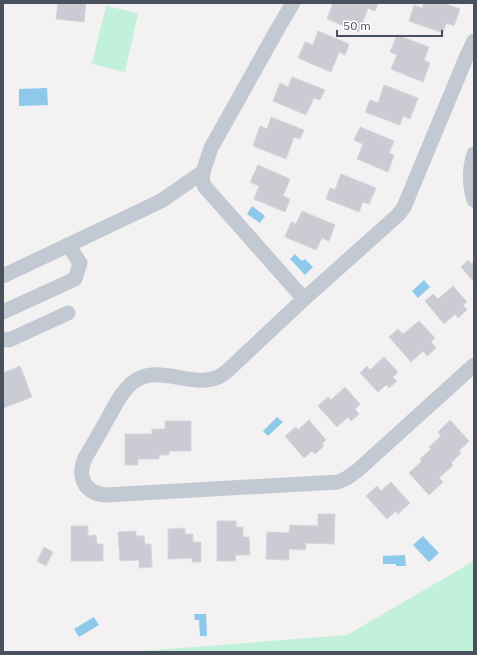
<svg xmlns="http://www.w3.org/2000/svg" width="477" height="655" viewBox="0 0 477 655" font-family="'IBM Plex Sans',sans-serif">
  <rect width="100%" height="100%" fill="#f3f1f1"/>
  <g fill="#c1f0db">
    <polygon points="106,6 138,13 125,72 92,64"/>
    <polygon points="474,561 474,652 130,652 347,635"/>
  </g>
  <g fill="#8ec9ec">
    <polygon points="47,88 48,105 19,106 19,89"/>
    <polygon points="252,206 265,216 260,223 247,214"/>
    <polygon points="295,254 302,261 305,259 313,267 305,275 290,259"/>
    <polygon points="424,280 430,287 418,298 412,291"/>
    <polygon points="277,417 283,422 268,436 263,431"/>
    <polygon points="423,536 439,553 429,562 413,545"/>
    <polygon points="405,555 406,566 396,566 396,564 383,564 383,556"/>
    <polygon points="194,614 206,614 207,636 200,636 199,620 195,620"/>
    <polygon points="94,617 99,625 79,637 74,629"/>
  </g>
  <g fill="#cbccd3" stroke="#d5d6dc">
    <polygon points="58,3 86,3 84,22 56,19"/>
    <polygon points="333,3 378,3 375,11 368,8 359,32 327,19"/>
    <polygon points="424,3 444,3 460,9 454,26 446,23 443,33 409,21 414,5 422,8"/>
    <polygon points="318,31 349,44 345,55 339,52 331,72 298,58 305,42 313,45"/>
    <polygon points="397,35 429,47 424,60 430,63 423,82 391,69 397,55 390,52"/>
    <polygon points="292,77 325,90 320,100 314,98 306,115 273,101 280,83 288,87"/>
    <polygon points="384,85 418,98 410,119 403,116 400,125 365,112 370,100 378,103"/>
    <polygon points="271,117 304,130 300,139 294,137 286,159 253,146 260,126 267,129"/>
    <polygon points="360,127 394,141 389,153 394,155 388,172 357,159 363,144 354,140"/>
    <polygon points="258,165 290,179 283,196 290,199 285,212 254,199 259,186 250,182"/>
    <polygon points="341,174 376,188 369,204 363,202 359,212 326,199 330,188 335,190"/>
    <polygon points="302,211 335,225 329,241 322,238 316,250 285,237 291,222 296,224"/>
    <polygon points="468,260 471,264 474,262 474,282 461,267"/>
    <polygon points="453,286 467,302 463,305 467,310 458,318 455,314 444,324 425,301 433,294 438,299"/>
    <polygon points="419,321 435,338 431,342 436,348 427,356 423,351 411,362 389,337 398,329 403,334"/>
    <polygon points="384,357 398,372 393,377 397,381 389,388 386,385 378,392 360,373 367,366 370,370"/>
    <polygon points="20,366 32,397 3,408 3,373"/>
    <polygon points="345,387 360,404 355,409 359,414 351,421 348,417 337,427 318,406 328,397 331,400"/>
    <polygon points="309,420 326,440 322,444 324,446 315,454 312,451 304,458 285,436 296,427 298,430"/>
    <polygon points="450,420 469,441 459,451 461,453 451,463 453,465 439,478 443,482 429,495 409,473 422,461 420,459 431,449 429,447 441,436 438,432"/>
    <polygon points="165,421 191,421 191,451 169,451 169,455 159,455 159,459 138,459 138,465 125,465 125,434 152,434 152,429 165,429"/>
    <polygon points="391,482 410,503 398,514 396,511 387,519 366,496 377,486 381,491"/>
    <polygon points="318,514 335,514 334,544 306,543 305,550 289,549 289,560 266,559 267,532 289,533 290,525 318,526"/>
    <polygon points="217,521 236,521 236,527 243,527 243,537 249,537 250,555 235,555 236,561 217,561"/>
    <polygon points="71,526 88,526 88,536 96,535 97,544 103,544 103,561 71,561"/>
    <polygon points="185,528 185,534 193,534 193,542 201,542 201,562 192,562 192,558 168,559 168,529"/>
    <polygon points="136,531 136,536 144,536 145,544 151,544 152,567 139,568 139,560 120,561 118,532"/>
    <polygon points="44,547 53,552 46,566 37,561"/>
  </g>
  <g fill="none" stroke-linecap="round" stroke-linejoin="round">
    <g stroke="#c2c9d2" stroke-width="15">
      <polyline points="293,3 277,30 211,148 203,172 202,180 205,187 304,299 398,215 404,207 466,58 474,41"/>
      <path d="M 474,154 C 469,170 469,184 474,200"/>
      <polyline points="3,276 161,201 203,172"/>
      <path d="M 304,299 L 226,372 C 199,395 160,360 132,383 C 121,392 115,406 108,418 C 100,432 93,445 85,458 C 77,477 84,493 106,495 L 338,482 L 347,478 L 358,470 L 474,365"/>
      <polyline points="3,312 75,279 80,263 68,245"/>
      <polyline points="3,339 9,340 68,313"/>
    </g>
  </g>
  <rect width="477" height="655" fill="none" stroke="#49515f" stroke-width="8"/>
  <path d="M337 30v6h105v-6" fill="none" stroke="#49515f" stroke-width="2"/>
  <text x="343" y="30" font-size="12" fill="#49515f" stroke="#ffffff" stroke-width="3" paint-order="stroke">50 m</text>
</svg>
